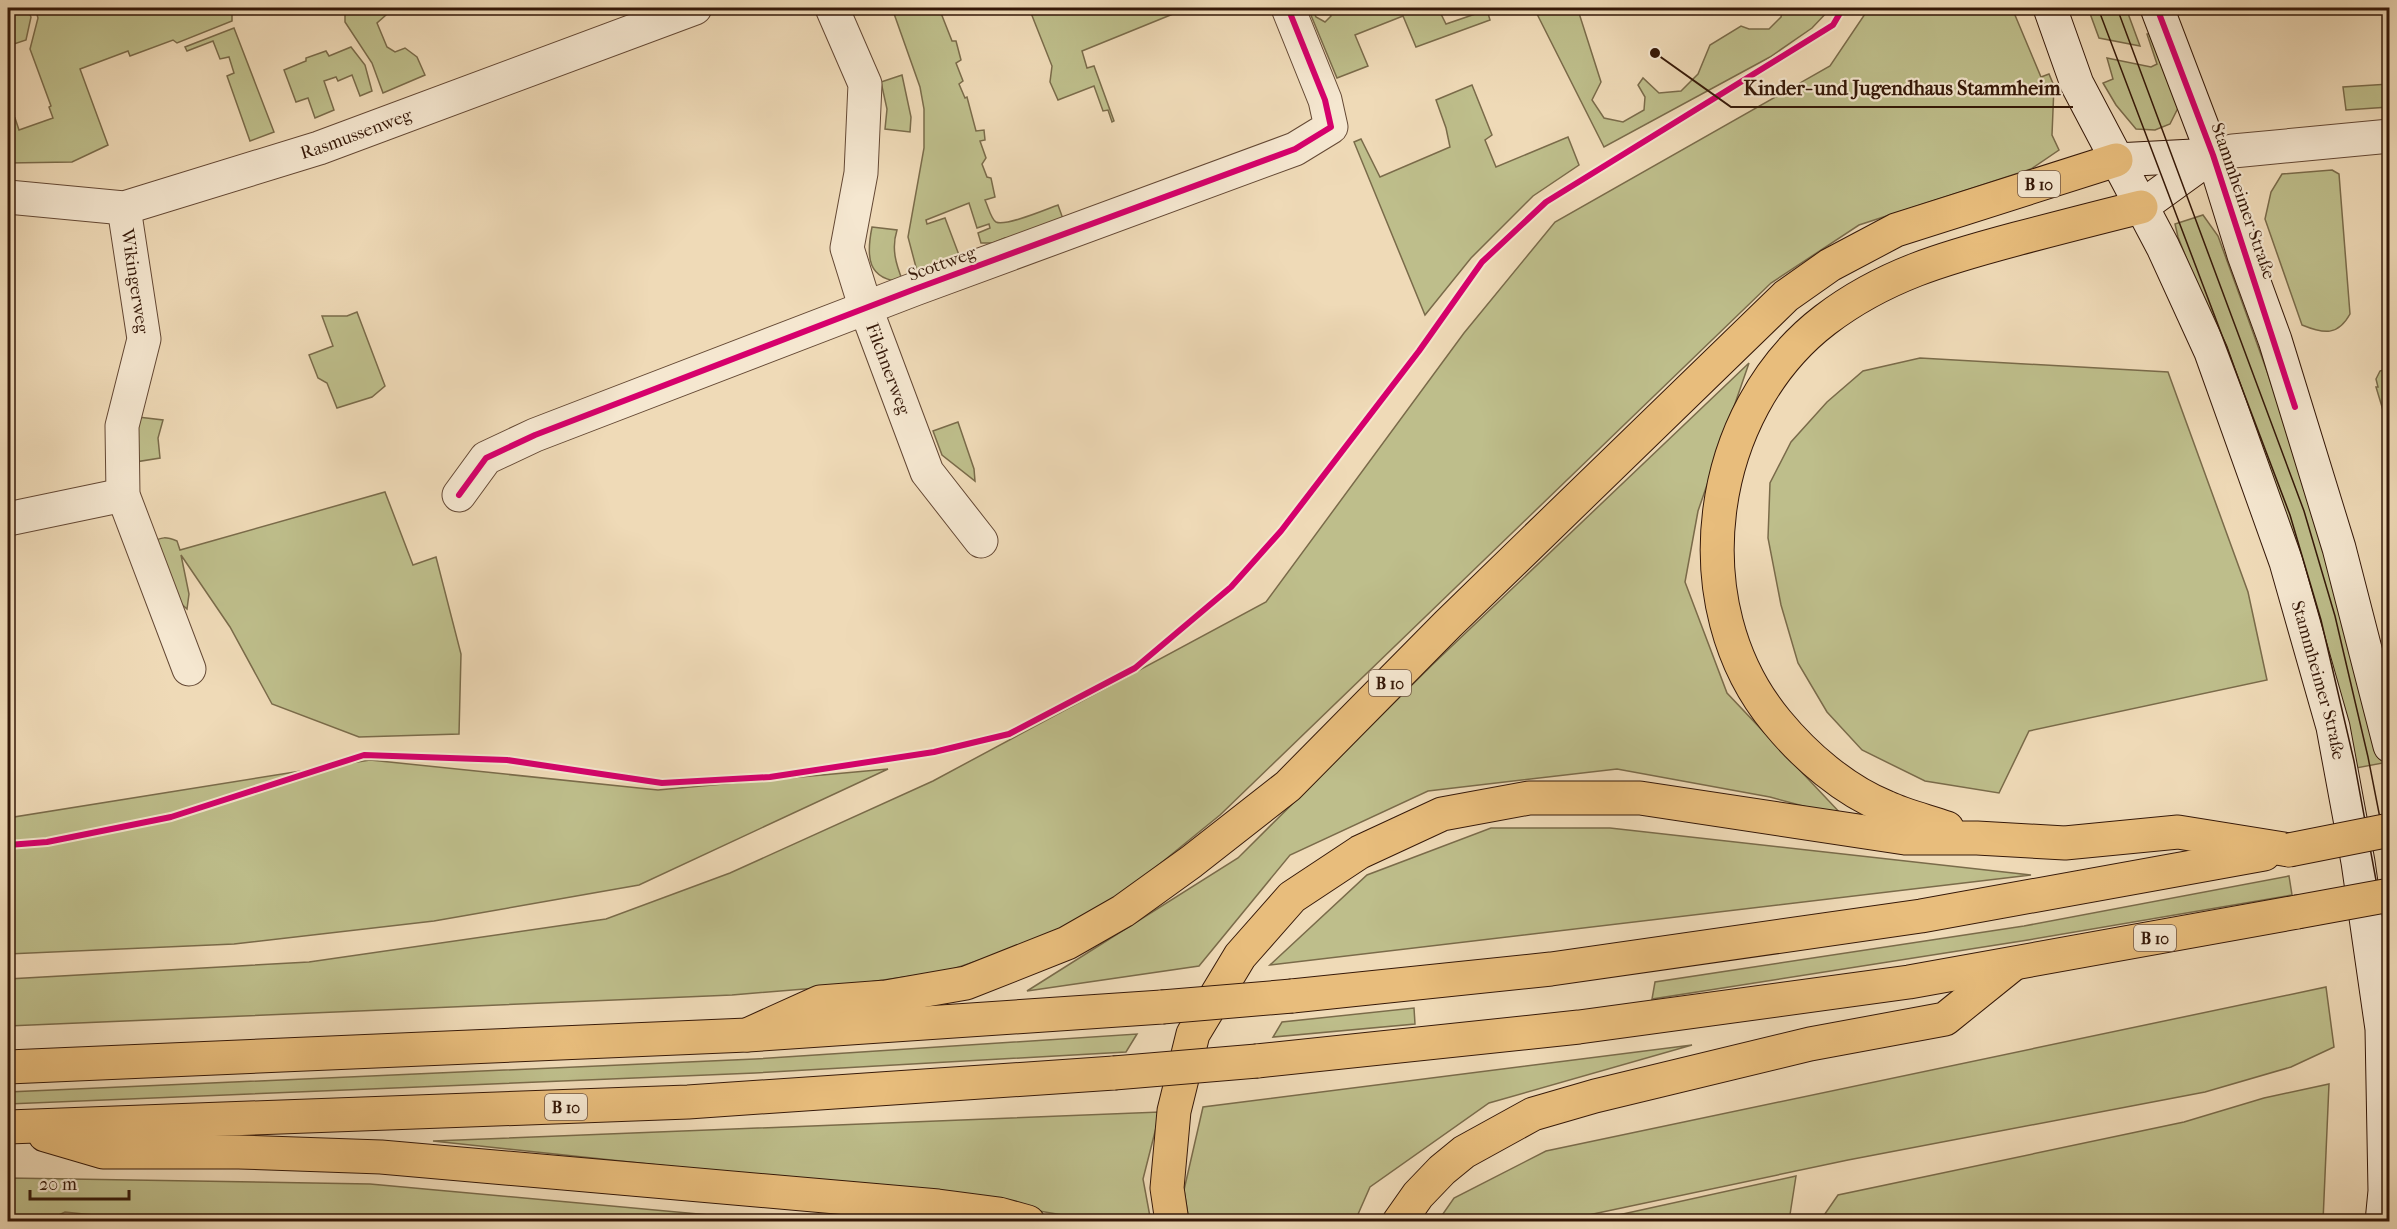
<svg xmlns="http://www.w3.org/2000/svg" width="2397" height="1229" viewBox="0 0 2397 1229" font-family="'IM FELL French Canon',serif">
  <rect width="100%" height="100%" fill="#efdab7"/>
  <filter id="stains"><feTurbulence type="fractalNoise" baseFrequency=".00333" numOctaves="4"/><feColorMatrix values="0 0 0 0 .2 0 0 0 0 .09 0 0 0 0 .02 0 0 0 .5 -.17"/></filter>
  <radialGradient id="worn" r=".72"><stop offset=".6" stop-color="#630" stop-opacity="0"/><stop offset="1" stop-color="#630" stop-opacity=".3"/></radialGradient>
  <g fill="#bebe8b" stroke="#7a6b4a" stroke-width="1.5">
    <polygon points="14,8 27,8 31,17 26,40 8,46 8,18 13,16 11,9"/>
    <polygon points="35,8 244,8 232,13 232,21 177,43 173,40 130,56 128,51 80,69 108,145 72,162 8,163 8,121 15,118 19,130 53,118 49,107 51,106 30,49 38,18"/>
    <polygon points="349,8 384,8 386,15 377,23 387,47 395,52 405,48 417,57 425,75 383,93 372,63 345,22 345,13"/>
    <path d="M 892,8 L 939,8 L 952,41 L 956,41 L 961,60 L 956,63 L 963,81 L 959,84 L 965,98 L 967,97 L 976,131 L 984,130 L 985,140 L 980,141 L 986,158 L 982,164 L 987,177 L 991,178 L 995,197 L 985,200 C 988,206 991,219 996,222 C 1005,227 1047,209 1058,205 L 1063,219 L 1007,241 L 1005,238 L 993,243 L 981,243 L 978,233 L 990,228 L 989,224 L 977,228 L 969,203 L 926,220 L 927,224 L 945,218 L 959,255 L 917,271 L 908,237 L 924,148 L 924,109 L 920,87 Z"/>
    <polygon points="1029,8 1078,8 1080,12 1092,8 1171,8 1173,14 1082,51 1087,68 1094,66 1114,121 1112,122 1108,110 1103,111 1094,86 1058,100 1050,82 1052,66"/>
    <polygon points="1308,8 1312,8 1316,17 1325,22 1331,16 1330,13 1342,8 1438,8 1446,24 1487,10 1490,20 1416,47 1403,16 1355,35 1368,66 1337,78"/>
    <polygon points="1534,8 1583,8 1578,10 1601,82 1592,100 1604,118 1623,122 1644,110 1645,97 1638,85 1643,78 1659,93 1681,91 1698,74 1710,45 1741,26 1749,29 1769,29 1781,17 1783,8 1831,8 1812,28 1770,57 1604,147"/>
    <polygon points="1869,8 2012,8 2041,77 2049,74 2054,86 2052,135 2059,150 2031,169 1859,225 1771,283 1220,815 1129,889 1040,940 947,971 841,986 732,995 8,1026 8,979 309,962 606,919 730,873 933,781 1266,602 1464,333 1555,222 1830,66"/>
    <polygon points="2088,8 2126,8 2140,46 2099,38"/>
    <polygon points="234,28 274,132 250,141 227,76 234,73 229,57 220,59 213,41 187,51 185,47"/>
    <polygon points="2158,32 2178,108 2170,124 2155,130 2136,129 2116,105 2103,83 2113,79 2107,58 2151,67 2157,64 2147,34"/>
    <polygon points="351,47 365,65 372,91 360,96 352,75 338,81 336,77 324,81 334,110 315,118 308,98 296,102 284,70 306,61 306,58 326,51 329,56"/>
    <polygon points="902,75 911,117 910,132 885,129 887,109 881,82"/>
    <polygon points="2389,84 2389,107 2346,110 2343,87"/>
    <polygon points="1472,85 1492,135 1485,140 1496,167 1568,137 1579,165 1533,196 1471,258 1425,315 1354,142 1361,139 1380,177 1450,147 1446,128 1436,100"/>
    <path d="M 2332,170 L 2339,174 L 2350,314 C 2338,336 2324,334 2302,325 L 2265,219 L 2271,192 L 2282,174 Z"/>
    <path d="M 2203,215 L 2218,236 C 2281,409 2346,582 2383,763 L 2351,769 L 2225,356 L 2178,237 L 2175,224 Z"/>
    <path d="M 872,227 L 897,230 C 891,249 896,264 903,282 C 867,280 866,257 872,227 Z"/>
    <polygon points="357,312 385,386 372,397 337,408 327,383 318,378 309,355 333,346 322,316 347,316"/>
    <polygon points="1920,358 2168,372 2248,592 2267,680 2029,731 1999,793 1925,781 1862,750 1827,712 1798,663 1781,605 1768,538 1770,483 1791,442 1827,402 1863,371"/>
    <polygon points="1749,363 1698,511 1685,582 1727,693 1844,817 1770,797 1617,769 1428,791 1290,855 1199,966 1027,991 1238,858 1432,665"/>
    <polygon points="2389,368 2390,368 2389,430 2376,387 2378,387 2376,379 2380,371"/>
    <polygon points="138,417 163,420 158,438 160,458 135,462"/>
    <polygon points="958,422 974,469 975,481 942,455 933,431"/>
    <path d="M 385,492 L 413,565 L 436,557 L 461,654 L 459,734 L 359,737 L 272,704 L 230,627 L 181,555 L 189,594 L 187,609 L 175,598 L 152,543 C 161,536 167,537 177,541 L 180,550 Z"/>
    <polygon points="370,760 658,790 888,769 639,885 434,921 234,944 8,954 8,818"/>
    <polygon points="1491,828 1610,828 2031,875 1270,965 1367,875"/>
    <polygon points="2289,876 2292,895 2028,940 1652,999 1655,982 2024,926"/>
    <polygon points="2326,987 2334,1047 2291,1067 2205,1092 1848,1160 1560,1221 1438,1221 1454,1198 1546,1151"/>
    <polygon points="1414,1008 1415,1024 1273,1037 1282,1022"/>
    <polygon points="1137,1034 1126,1052 755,1073 8,1104 8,1092 755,1059"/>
    <polygon points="1692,1045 1489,1103 1370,1187 1355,1221 1189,1221 1184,1190 1203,1107"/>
    <polygon points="2329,1084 2323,1221 1820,1221 1838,1195 2184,1122 2264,1098"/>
    <polygon points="1160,1112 1143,1179 1151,1222 1080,1221 1074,1217 959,1197 433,1141"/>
    <polygon points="1796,1176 1789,1221 1591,1221"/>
    <polygon points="8,1178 370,1184 776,1221 159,1222 65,1212 46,1221 8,1221"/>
  </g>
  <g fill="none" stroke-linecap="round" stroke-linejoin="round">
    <g stroke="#644834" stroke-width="35">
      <g id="street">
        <path id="s1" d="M 832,8 L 865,84 L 861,173 L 847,248 L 866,309 L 927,472 L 981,541"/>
        <polyline points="2213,155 2233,151 2390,136"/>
        <path id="s2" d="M 8,197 L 124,208 L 319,148 L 695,8"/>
        <path id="s3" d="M 124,208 L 144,339 L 122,426 L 123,495 L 189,669"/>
        <polyline points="459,495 486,458 535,435 915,289 1295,149 1331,127 1325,100 1288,8"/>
        <polyline points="8,519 123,495"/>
      </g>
    </g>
    <g stroke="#351808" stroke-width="35">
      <g id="secondary">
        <path id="s4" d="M 2050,8 L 2077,84 L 2163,247 L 2211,352 L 2286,562 L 2333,727 L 2358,862 L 2382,1029 L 2385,1191 L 2382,1222"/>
        <polyline points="2157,8 2213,155 2244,255 2275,340 2339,548 2390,746"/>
        <polyline points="2116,160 2213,155"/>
        <polyline points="2141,207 2213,155"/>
      </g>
    </g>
    <g stroke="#351808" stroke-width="35">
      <g id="highway">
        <path d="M 1947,828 C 1927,821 1905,816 1886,807 C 1844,790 1805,756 1777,722 C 1679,605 1706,411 1825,320 C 1884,275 1945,258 2016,239 C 2058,228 2100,217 2141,207"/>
        <polyline points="1292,996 1551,969 1921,916 2264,854"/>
        <polyline points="747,1035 820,1002 886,997 966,983 1067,943 1123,911 1191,862 1288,786 1448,624 1786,296 1830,265 1896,230 2116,160"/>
        <polyline points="1257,1061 1579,1027 1909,982 2297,912"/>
        <polyline points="8,1067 747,1035 1162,1007"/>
        <polyline points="8,1127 688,1102 1114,1073"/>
        <polyline points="45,1135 103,1152 239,1152 381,1157 938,1206 999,1214 1028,1222"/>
        <polyline points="1172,1222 1167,1188 1174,1111 1193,1034 1240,956 1292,897 1360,852 1442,814 1529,798 1640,798 1905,838 1977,838 2065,843 2178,832 2289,850"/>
        <polyline points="1399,1222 1418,1195 1442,1170 1464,1152 1533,1114 1595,1096 1810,1044 1945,1019 2012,965"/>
      </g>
    </g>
    <use href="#street" stroke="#f5e7d0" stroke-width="33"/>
    <use href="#secondary" stroke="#f5e7d0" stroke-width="33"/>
    <use href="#highway" stroke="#e8bd7c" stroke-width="33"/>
    <g stroke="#351808" stroke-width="1.5">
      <polyline points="2098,8 2290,515 2321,620 2354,761 2390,956"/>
      <polyline points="2117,8 2304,511 2335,616 2368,757 2390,869"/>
    </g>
    <g stroke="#351808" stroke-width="35" stroke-linecap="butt">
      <g id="highway-bridge">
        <polyline points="2289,850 2390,830"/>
        <polyline points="2297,912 2390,895"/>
        <polyline points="1162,1007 1292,996"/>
        <polyline points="1114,1073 1257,1061"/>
      </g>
    </g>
    <use href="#highway-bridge" stroke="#e8bd7c" stroke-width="33"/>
    <g stroke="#f5e7d0" stroke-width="10">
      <g id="cycleway">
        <polyline points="2157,8 2213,155 2295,407"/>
        <polyline points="459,495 486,458 535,435 915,289 1295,149 1331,127 1325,100 1288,8"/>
        <polyline points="8,845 47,842 171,817 364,755 507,760 662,783 770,777 934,752 1009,734 1135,668 1231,587 1281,531 1419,351 1482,262 1546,202 1833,25 1843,8"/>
      </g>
    </g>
    <use href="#cycleway" stroke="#d6006c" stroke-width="6"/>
  </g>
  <g text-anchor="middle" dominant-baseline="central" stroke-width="4.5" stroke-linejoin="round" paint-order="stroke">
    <g fill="#f5e7d0" stroke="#6f5644" stroke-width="1.5">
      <rect x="2018" y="171" width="42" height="26" rx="4.5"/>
      <rect x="1369" y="670" width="42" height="26" rx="4.5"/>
      <rect x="2134" y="925" width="42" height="26" rx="4.5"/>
      <rect x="545" y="1094" width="42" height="26" rx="4.5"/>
    </g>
    <g font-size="16" font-weight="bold" fill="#351808">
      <text x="2039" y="184">B 10</text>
      <text x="1390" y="683">B 10</text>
      <text x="2155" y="938">B 10</text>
      <text x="566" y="1107">B 10</text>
    </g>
    <g font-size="18" fill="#351808" stroke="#f5e7d0">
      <text stroke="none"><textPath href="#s2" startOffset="360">Rasmussenweg</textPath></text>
      <text transform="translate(2243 201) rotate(71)">Stammheimer Straße</text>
      <text transform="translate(942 264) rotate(-20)">Scottweg</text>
      <text stroke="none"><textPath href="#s3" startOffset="74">Wikingerweg</textPath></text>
      <text stroke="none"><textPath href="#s1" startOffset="376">Filchnerweg</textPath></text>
      <text stroke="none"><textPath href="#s4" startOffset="726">Stammheimer Straße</textPath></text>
    </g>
  </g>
  <path fill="none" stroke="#351808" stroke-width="2" d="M1655 53L1731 107H2073"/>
  <circle fill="#351808" stroke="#f5e7d0" stroke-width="2" cx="1655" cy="53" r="6"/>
  <g font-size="20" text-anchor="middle" font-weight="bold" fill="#351808" stroke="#f5e7d0" stroke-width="4.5" stroke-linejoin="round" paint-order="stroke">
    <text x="1902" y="95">Kinder- und Jugendhaus Stammheim</text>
  </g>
  <rect width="2397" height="1229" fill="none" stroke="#efdab7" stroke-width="30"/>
  <rect x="9" y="9" width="2379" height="1211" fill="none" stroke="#351808" stroke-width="3"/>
  <rect x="15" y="15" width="2367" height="1199" fill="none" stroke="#351808" stroke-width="1.5"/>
  <path d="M30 1190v9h99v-9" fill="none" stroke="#351808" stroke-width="3"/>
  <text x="39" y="1190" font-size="18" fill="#351808" stroke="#f5e7d0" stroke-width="4.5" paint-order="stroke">20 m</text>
  <rect width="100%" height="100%" filter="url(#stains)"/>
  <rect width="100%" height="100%" fill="url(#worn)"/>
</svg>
